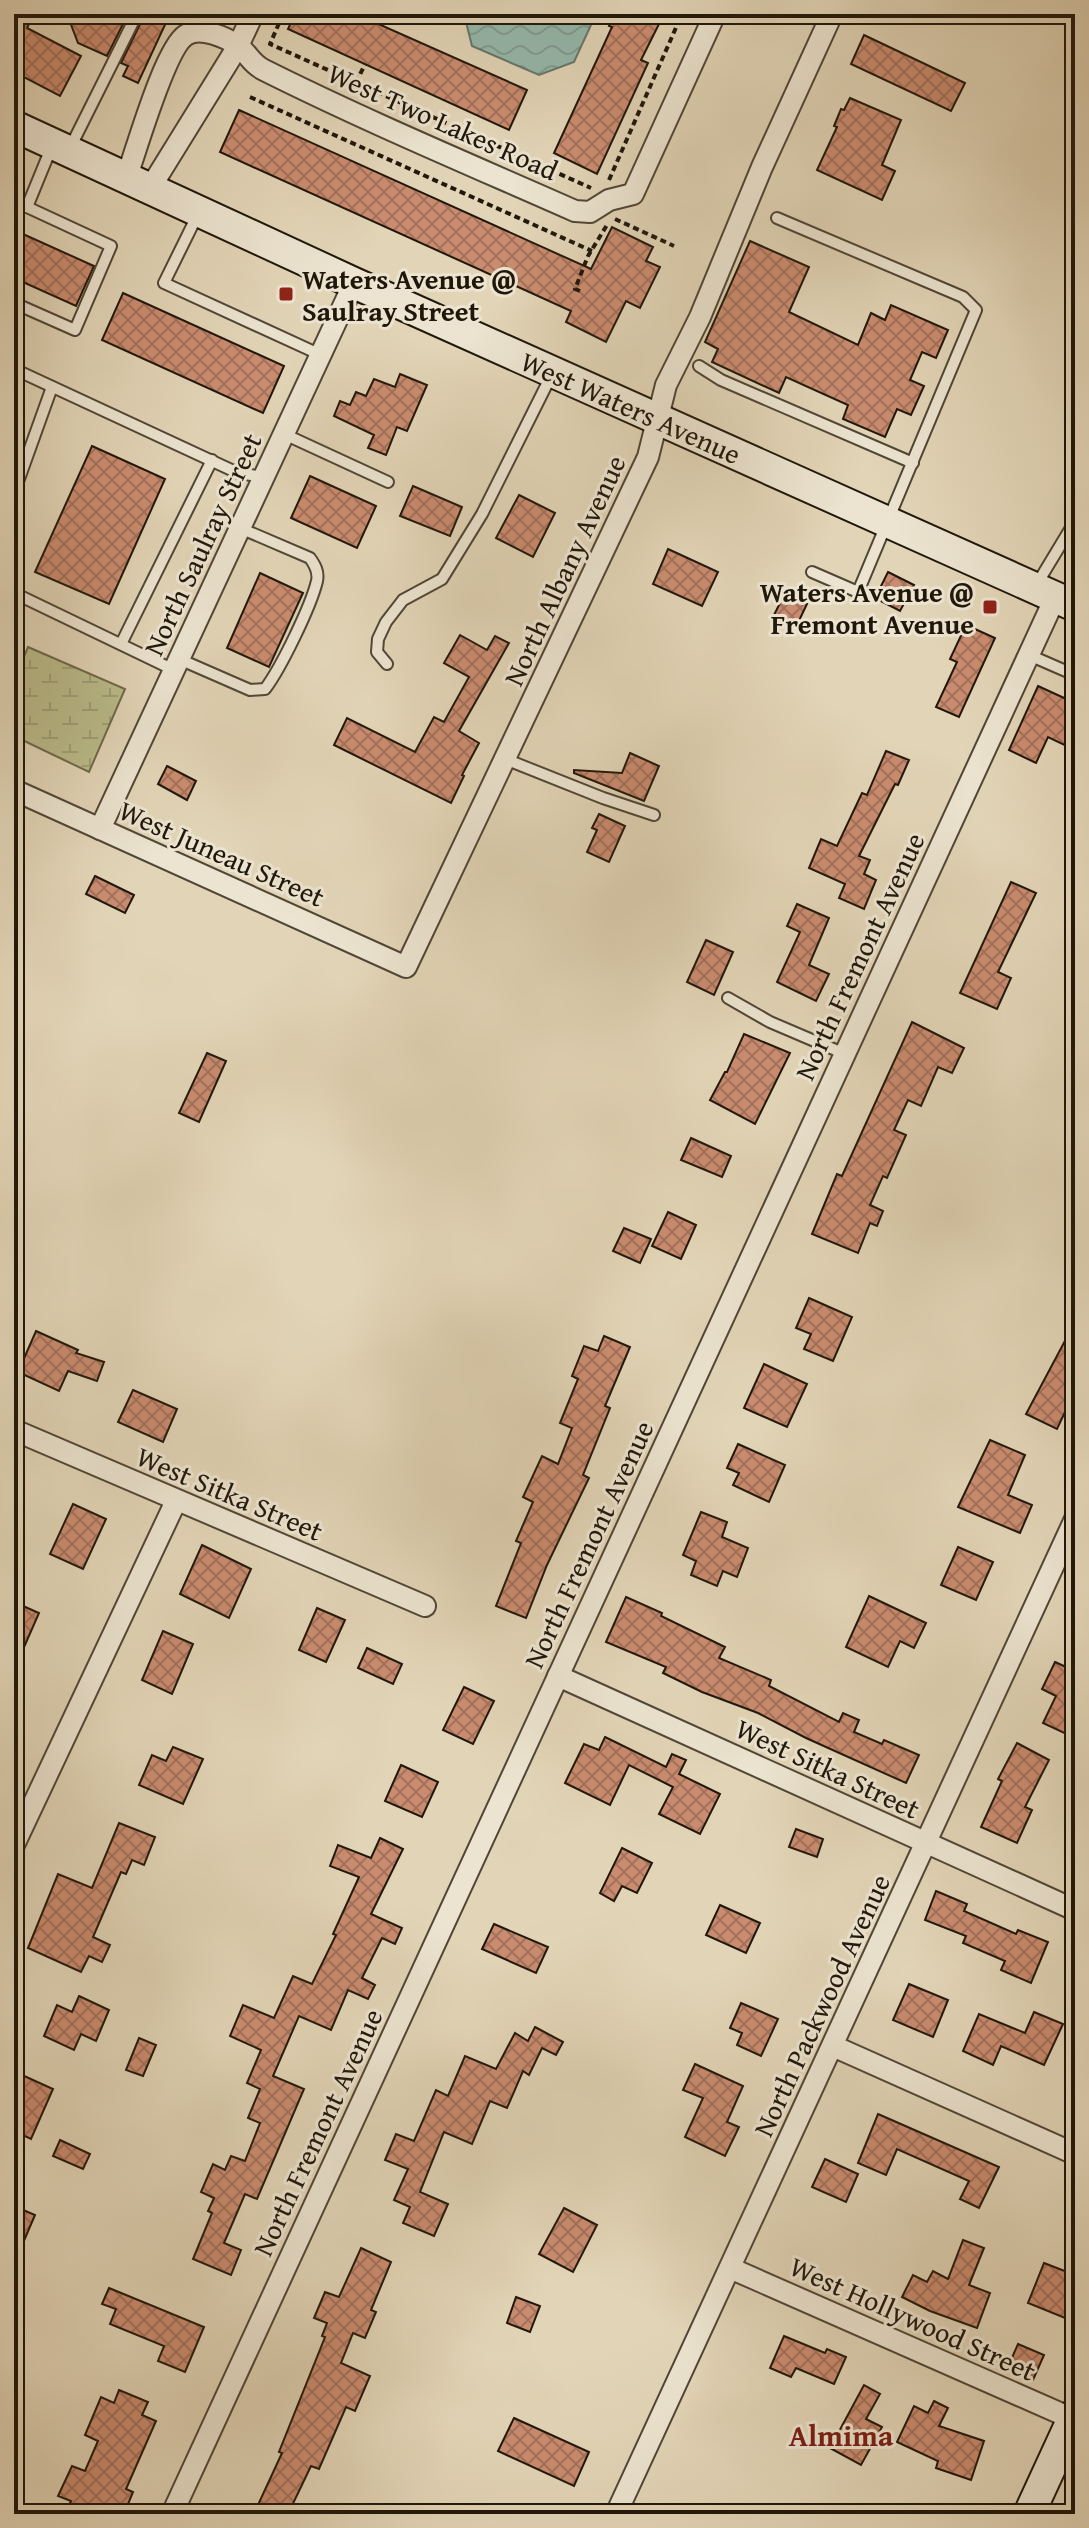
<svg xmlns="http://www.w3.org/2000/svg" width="1089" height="2528" viewBox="0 0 1089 2528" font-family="'Gentium Book Plus',serif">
  <defs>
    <pattern id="wetland-marsh" width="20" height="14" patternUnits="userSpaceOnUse" patternTransform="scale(2)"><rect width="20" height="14" fill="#babb8a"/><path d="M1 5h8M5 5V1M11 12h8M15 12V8" fill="none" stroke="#a0a076"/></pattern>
    <pattern id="water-waves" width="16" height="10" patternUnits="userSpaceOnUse" patternTransform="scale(2)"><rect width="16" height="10" fill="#95b9ad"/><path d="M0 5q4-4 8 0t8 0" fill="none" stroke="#809e94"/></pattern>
    <pattern id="building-cross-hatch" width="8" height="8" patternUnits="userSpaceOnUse" patternTransform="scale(2)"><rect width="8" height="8" fill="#ca8c70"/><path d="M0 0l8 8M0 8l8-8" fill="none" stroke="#a4715a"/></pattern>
  </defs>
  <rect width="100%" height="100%" fill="#e2d5b7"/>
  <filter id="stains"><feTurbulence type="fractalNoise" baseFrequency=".0025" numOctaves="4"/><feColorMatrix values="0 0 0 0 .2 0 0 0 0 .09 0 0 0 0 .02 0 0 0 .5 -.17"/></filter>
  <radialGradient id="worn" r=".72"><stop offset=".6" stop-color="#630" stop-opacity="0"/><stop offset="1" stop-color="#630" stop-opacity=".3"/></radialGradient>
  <polygon fill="url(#wetland-marsh)" stroke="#6d694a" stroke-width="2" points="28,647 125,689 89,772 14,736 14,680"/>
  <polygon fill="url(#water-waves)" stroke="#66786c" stroke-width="2" points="464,14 596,14 574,62 539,75 472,46"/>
  <g fill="url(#building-cross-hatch)" stroke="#20170b" stroke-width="2">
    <polygon points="14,14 34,14 27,28 81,56 60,96 14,72"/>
    <polygon points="67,14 128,14 107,56 78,43"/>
    <polygon points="145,14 170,14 138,83 123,76 128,66 121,63"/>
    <polygon points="295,14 356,14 527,90 509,130 288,29"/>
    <polygon points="615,14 664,14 641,60 648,63 597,174 554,153 612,27 609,26"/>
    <polygon points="864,35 965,83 951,111 851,64"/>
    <polygon points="850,98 901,120 882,165 895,171 882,200 817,170 837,127 834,126 841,109 844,110"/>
    <polygon points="239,110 591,269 612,227 653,247 646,261 660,267 640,308 626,301 606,342 566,322 571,311 220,152"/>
    <polygon points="14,230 94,266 76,306 14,278"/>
    <polygon points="750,241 809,267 789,312 858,345 871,313 885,320 891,305 948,330 936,358 922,352 910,380 924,386 911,415 897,409 885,437 843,419 848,405 786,377 779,393 712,362 718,349 705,342"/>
    <polygon points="123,293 284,366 263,413 102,340"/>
    <polygon points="400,374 427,385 407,431 397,427 386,455 368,448 374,435 334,416 340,401 350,405 356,392 366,396 374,379 395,387"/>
    <polygon points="92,446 165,479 109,604 35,572"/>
    <polygon points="310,476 376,506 357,548 291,518"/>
    <polygon points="413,486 462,507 450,536 400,516"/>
    <polygon points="519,495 555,513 533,557 496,538"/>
    <polygon points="668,549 718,572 702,606 653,584"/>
    <polygon points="888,572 914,585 900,611 875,598"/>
    <polygon points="260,573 303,593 269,667 227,648"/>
    <polygon points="785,593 807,604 796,627 773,617"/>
    <polygon points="966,625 995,638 959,717 936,707 957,662 950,659"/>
    <polygon points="460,635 487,650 495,636 509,643 459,731 479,743 462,775 464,776 451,803 334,745 347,718 415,752 434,717 444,722 469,677 444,663"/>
    <polygon points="1038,686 1075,703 1075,750 1048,737 1036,763 1009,750"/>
    <polygon points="886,751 909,760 898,785 895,784 859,856 870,860 864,874 876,880 864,909 839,898 845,884 809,868 821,839 837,846 862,793 867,795"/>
    <polygon points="630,753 659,766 644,801 574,773 574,770 622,773"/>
    <polygon points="167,766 196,781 187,800 158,784"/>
    <polygon points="599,814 625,826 609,862 587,852 597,830 592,828"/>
    <polygon points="95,876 134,895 125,913 86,894"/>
    <polygon points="1011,882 1036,893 998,972 1011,978 997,1009 960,993"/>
    <polygon points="797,904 829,918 809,965 829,974 816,1001 777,982 800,932 787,926"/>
    <polygon points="706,940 733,952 714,995 687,982"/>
    <polygon points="912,1022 964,1048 952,1073 938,1067 921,1106 908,1100 894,1130 906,1135 887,1178 883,1176 870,1205 883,1211 877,1226 870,1223 858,1253 812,1234 837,1174 842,1176"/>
    <polygon points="744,1034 790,1053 755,1124 710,1100 725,1072 727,1072"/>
    <polygon points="207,1053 226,1061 199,1122 179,1113"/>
    <polygon points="691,1138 731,1156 722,1177 681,1160"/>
    <polygon points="668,1212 696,1225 681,1259 652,1246"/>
    <polygon points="624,1228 651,1239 640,1263 613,1251"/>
    <polygon points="809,1298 852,1317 833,1361 804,1349 811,1334 796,1328"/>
    <polygon points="1075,1322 1075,1391 1057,1429 1026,1414"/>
    <polygon points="36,1331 78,1350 76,1353 104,1362 97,1381 68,1371 59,1391 18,1372"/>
    <polygon points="604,1336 630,1347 605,1406 610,1408 583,1475 589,1478 547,1565 526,1618 496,1606 521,1543 516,1541 533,1502 523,1497 542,1456 558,1464 572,1428 560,1423 578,1379 572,1376 584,1346 598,1351"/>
    <polygon points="764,1364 807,1384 787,1427 744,1408"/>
    <polygon points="133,1390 177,1409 163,1442 118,1422"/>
    <polygon points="990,1440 1025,1455 1008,1495 1032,1505 1020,1533 958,1507"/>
    <polygon points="738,1444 785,1465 769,1502 733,1485 739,1473 727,1468"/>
    <polygon points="73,1504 106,1519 83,1569 50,1554"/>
    <polygon points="701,1512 727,1522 722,1537 748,1548 737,1577 723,1571 717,1586 691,1575 696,1561 683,1555"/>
    <polygon points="202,1545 251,1569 229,1618 180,1594"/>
    <polygon points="958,1547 993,1562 976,1600 941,1585"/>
    <polygon points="869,1596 926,1623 914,1648 900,1641 888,1667 846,1647"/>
    <polygon points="626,1597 662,1613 661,1616 725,1647 719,1658 771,1680 769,1686 839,1722 843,1713 859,1720 854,1732 882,1744 884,1740 919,1755 906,1783 806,1738 758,1713 702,1692 663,1673 666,1667 606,1642"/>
    <polygon points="14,1602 39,1613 14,1670"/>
    <polygon points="317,1608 345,1620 326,1662 299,1650"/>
    <polygon points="163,1631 193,1644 172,1694 142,1680"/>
    <polygon points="367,1648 402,1664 393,1684 358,1668"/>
    <polygon points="1055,1662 1075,1671 1075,1738 1043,1723 1056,1696 1042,1689"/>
    <polygon points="464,1687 494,1701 473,1744 443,1730"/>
    <polygon points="605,1737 666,1767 672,1754 686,1760 679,1774 720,1794 700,1834 659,1814 673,1787 629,1765 610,1805 565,1783 584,1744 599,1750"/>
    <polygon points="1017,1743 1049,1760 1025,1807 1032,1810 1017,1843 981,1827 1002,1781 998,1779"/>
    <polygon points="173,1747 203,1759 183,1804 139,1785 152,1755 166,1761"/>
    <polygon points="401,1765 438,1782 422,1817 385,1801"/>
    <polygon points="119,1823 155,1837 144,1865 132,1860 126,1874 121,1872 93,1937 110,1945 102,1962 89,1956 81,1972 28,1948 58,1874 92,1888"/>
    <polygon points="796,1829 823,1839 817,1857 789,1847"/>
    <polygon points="380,1838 403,1849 371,1914 402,1928 395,1944 382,1938 362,1978 375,1985 368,1999 348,1990 331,2030 299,2016 273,2076 304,2089 257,2199 245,2194 224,2243 241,2250 231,2275 193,2259 212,2213 208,2211 214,2198 201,2192 213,2164 225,2170 231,2156 245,2161 260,2123 248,2118 260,2089 247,2083 261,2050 230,2036 243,2005 274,2018 293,1976 312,1984 336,1935 333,1934 359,1877 330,1866 338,1845 371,1858"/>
    <polygon points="622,1848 652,1863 637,1893 622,1886 614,1901 600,1893"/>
    <polygon points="936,1891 967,1904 964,1911 1016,1934 1018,1930 1048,1942 1031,1983 1001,1970 1005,1961 963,1943 966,1936 925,1920"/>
    <polygon points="720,1905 760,1923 746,1953 706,1935"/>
    <polygon points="494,1924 548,1947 536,1973 482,1949"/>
    <polygon points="909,1984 948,2000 933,2037 893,2020"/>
    <polygon points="79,1996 109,2010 96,2041 81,2034 74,2050 44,2036 57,2005 72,2012"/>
    <polygon points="741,2003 778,2019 761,2056 737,2045 742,2033 730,2028"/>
    <polygon points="1034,2012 1063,2024 1044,2065 1001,2046 993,2065 963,2051 979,2014 1025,2033"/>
    <polygon points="535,2027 563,2042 556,2055 542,2048 529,2075 523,2071 507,2108 490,2101 472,2144 444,2132 420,2192 448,2204 434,2236 403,2223 410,2207 394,2200 408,2169 385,2160 396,2134 414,2141 436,2090 448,2096 465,2056 496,2069 515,2033 528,2041"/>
    <polygon points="139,2038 156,2045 143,2076 126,2070"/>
    <polygon points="695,2064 743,2086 727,2122 739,2127 725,2156 685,2137 703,2098 683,2090"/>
    <polygon points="22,2075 53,2089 31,2139 14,2131 14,2093"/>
    <polygon points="878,2114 999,2167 979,2208 960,2199 969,2181 897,2149 886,2175 858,2163"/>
    <polygon points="60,2140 90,2154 83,2169 53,2156"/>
    <polygon points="825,2159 858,2174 846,2202 812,2187"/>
    <polygon points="14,2206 35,2215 14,2264"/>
    <polygon points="564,2208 597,2225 573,2272 539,2254"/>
    <polygon points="963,2240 984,2248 969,2285 990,2293 977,2328 930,2311 902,2297 913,2275 927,2282 933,2271 948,2279"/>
    <polygon points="361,2248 391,2262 371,2310 376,2312 365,2338 353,2333 341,2363 370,2376 355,2411 346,2407 319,2469 311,2466 288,2514 272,2514 257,2507 282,2453 279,2452 325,2337 322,2336 327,2323 314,2318 325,2292 339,2297"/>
    <polygon points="1044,2263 1075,2275 1075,2309 1070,2320 1028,2303"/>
    <polygon points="109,2288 204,2327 185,2372 158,2361 164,2346 110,2324 116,2309 102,2304"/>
    <polygon points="516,2297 540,2306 530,2332 507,2323"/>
    <polygon points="784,2336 825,2353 827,2349 846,2357 834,2384 796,2368 791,2377 770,2368"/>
    <polygon points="1018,2344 1044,2355 1033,2380 1007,2369"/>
    <polygon points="864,2385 880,2394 866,2419 882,2427 861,2465 830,2448"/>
    <polygon points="119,2390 148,2402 142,2415 156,2421 126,2489 133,2492 124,2514 65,2514 71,2501 58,2496 72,2466 85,2471 98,2441 85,2435 101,2397 114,2403"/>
    <polygon points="934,2401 948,2408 939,2426 984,2441 971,2480 936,2468 938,2461 897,2442 914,2406 928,2413"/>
    <polygon points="514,2418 589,2452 574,2486 498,2451"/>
  </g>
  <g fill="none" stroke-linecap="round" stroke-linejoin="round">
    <g stroke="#504636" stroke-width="14">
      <g id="lane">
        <polyline points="69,150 137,14"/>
        <polyline points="14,201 111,246 75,330 14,303"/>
        <polyline points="27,207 52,146"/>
        <polyline points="198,214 164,283 321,355"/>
        <polyline points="777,218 963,297 976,310 858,592 812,572"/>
        <polyline points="699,366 721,380 913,463"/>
        <polyline points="14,369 238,473 264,477"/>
        <polyline points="284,434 388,482"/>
        <polyline points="14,493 52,387"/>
        <polyline points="1037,584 1075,521"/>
        <polyline points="14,593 174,670"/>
        <polyline points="121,644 212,460"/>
        <polyline points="1029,655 1075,675"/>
        <path d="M 179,659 L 250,690 L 265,689 C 281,668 311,606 317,581 C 319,572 315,565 310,558 L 240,528"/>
        <polyline points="387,664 377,652 378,639 386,622 403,600 442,579 482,514 552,374"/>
        <polyline points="505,759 603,798 654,815"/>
        <polyline points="728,998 770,1022 845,1054"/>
      </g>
    </g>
    <g stroke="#504636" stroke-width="24">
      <g id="street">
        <path d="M 126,179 C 136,151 165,48 186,35 C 200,26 226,37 238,46 C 249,54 250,63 264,70 C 366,121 471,165 575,211 L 590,212 L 609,200 L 633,194 L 715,14"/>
        <polyline points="149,190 238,46 253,14"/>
        <polyline points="14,790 406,967 648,457 666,385 700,317 762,167 832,14"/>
        <polyline points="100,829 354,283"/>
        <polyline points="14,1430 425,1606"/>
        <polyline points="558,1676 1075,1910"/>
        <polyline points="14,1845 176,1501"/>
        <polyline points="833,2046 1075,2154"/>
        <polyline points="730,2268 1073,2419"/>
        <polyline points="172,2514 1055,598"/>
        <polyline points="616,2514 1075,1519"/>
      </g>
    </g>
    <g stroke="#20170b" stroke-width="34">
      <g id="secondary">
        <polyline points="14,126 354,283 1075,606"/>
        <polyline points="1029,2514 1075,2414"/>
      </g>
    </g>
    <g stroke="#20170b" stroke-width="4" stroke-dasharray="6 4" stroke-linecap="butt">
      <polyline points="283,14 270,44 591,188"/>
      <polyline points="379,14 381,25"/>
      <polyline points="356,83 365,64"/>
      <polyline points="250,97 592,251"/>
      <polyline points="609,180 682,14"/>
      <polyline points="615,219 674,246"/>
      <polyline points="580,291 575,289 588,256 607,225"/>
    </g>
    <use href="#lane" stroke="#ece4d0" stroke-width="10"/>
    <use href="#street" stroke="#ece4d0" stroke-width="20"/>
    <use href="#secondary" stroke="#ece4d0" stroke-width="30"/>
  </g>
  <g fill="#8f2418" stroke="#ece4d0" stroke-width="3">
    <rect x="278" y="286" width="16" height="16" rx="4"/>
    <rect x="982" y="599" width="16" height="16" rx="4"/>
  </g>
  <g text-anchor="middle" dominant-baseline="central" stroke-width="6" stroke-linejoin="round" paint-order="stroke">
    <g font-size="28" fill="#20170b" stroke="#ece4d0">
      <text transform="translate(443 121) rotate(24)">West Two Lakes Road</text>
      <text transform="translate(631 407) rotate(24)">West Waters Avenue</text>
      <text transform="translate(202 544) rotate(-65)">North Saulray Street</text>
      <text transform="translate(564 570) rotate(-65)">North Albany Avenue</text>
      <text transform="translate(222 853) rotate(24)">West Juneau Street</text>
      <text transform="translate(859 956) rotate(-65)">North Fremont Avenue</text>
      <text transform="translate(230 1493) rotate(23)">West Sitka Street</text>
      <text transform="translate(588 1544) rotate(-65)">North Fremont Avenue</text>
      <text transform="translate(828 1768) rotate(25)">West Sitka Street</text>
      <text transform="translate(821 2005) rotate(-65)">North Packwood Avenue</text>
      <text transform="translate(317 2132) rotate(-65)">North Fremont Avenue</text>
      <text transform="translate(913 2318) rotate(24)">West Hollywood Street</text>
    </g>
    <g font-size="28" font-weight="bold" fill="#20170b" stroke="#ece4d0" text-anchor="start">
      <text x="302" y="278">Waters Avenue @<tspan x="302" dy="32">Saulray Street</tspan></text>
      <text x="974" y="591" text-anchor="end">Waters Avenue @<tspan x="974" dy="32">Fremont Avenue</tspan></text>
    </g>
    <g font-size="30" font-weight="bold" fill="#7a1f14" stroke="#ece4d0">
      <text x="841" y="2435">Almima</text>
    </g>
  </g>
  <rect width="1089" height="2528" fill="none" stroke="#e2d5b7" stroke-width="48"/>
  <rect x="16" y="16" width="1057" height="2496" fill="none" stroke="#20170b" stroke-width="4"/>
  <rect x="24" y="24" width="1041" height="2480" fill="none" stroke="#20170b" stroke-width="2"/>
  <rect width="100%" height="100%" filter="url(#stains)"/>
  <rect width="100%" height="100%" fill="url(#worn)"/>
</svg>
